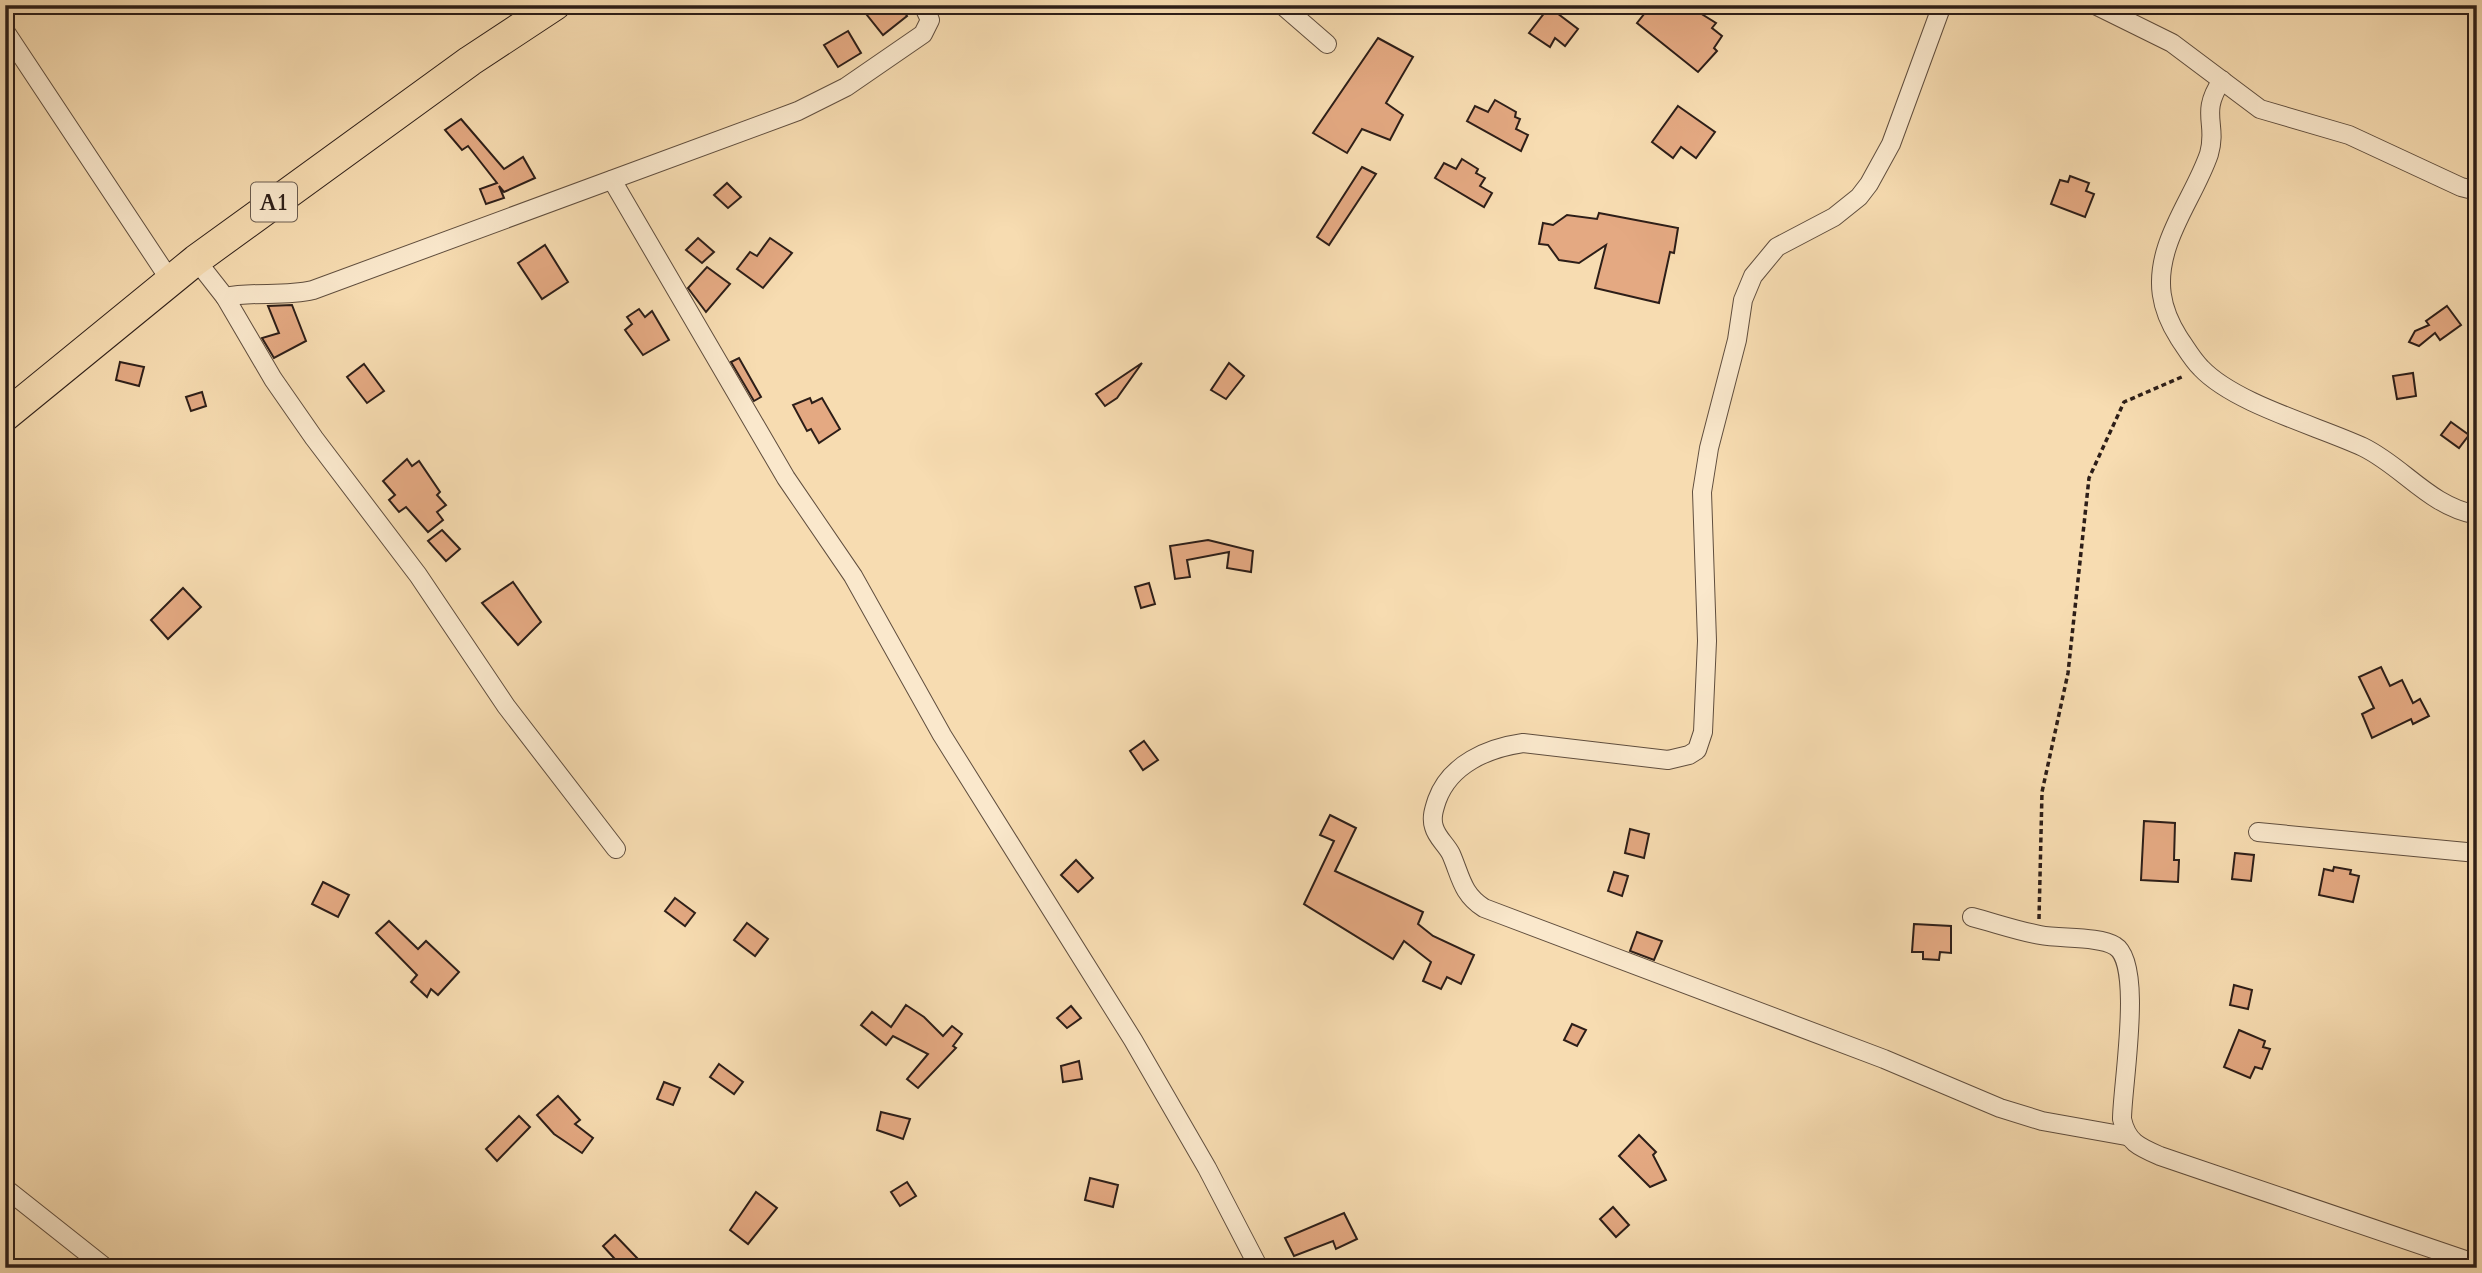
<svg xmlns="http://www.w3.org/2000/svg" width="2482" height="1273" viewBox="0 0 2482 1273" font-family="Cardo,serif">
  <rect width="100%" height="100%" fill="#f7dcb1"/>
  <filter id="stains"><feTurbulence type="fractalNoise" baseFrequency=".00286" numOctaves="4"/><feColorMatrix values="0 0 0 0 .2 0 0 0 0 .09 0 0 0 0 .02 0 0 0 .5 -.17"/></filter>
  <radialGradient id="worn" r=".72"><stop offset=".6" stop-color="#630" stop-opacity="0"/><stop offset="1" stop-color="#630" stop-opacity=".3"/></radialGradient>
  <g fill="#e4a982" stroke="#2d1e18" stroke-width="2">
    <polygon points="859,5 899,5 907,16 883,35"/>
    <polygon points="1634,5 1687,5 1716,23 1712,28 1722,36 1714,48 1717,51 1698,72 1637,23 1644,14"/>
    <polygon points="1549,7 1578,29 1565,46 1555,38 1550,47 1529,33"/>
    <polygon points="848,31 861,53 838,67 824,45"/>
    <polygon points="1378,38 1413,57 1386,103 1403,115 1390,140 1362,129 1347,153 1313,133"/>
    <polygon points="1495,100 1516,112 1515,117 1520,119 1516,129 1528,135 1521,151 1467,121 1475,106 1488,112"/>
    <polygon points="1678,106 1715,132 1696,158 1681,147 1673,158 1652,142"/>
    <polygon points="461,119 504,169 523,157 535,178 504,192 499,186 504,198 486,204 480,189 497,183 468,146 462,150 445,130"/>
    <polygon points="1462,159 1478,169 1476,173 1485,178 1480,186 1492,193 1484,207 1435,178 1444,163 1456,169"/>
    <polygon points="1362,167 1376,174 1329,245 1317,237"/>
    <polygon points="2070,176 2089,183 2086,191 2094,194 2085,217 2051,204 2060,180 2068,182"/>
    <polygon points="727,183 741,197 728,208 714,195"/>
    <polygon points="1599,213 1678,228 1674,253 1670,252 1659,303 1595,288 1606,245 1579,263 1559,260 1548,245 1539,244 1543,223 1553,225 1567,215 1597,219"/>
    <polygon points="698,238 714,252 702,263 686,250"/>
    <polygon points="770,238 792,253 763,288 737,269 750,252 757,256"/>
    <polygon points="545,245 568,282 542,299 518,263"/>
    <polygon points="707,267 730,284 706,312 688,288"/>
    <polygon points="292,305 306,341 274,358 262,338 279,333 268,306"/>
    <polygon points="2447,306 2461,325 2440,340 2435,333 2419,346 2409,342 2415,331 2429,325 2426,321"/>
    <polygon points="639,309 645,317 652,311 669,340 643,355 625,330 632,324 627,317"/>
    <polygon points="739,358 761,397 754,401 731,362"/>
    <polygon points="120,362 144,367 139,386 116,380"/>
    <polygon points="1142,363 1117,398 1105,406 1096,394"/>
    <polygon points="1229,363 1244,376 1226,399 1211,390"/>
    <polygon points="364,364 384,391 367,403 347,377"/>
    <polygon points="2413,373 2416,396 2397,399 2393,376"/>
    <polygon points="202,392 206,406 191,411 186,397"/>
    <polygon points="810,398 812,403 822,398 840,429 819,443 811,429 807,431 793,405"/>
    <polygon points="2451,422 2469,435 2459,448 2441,435"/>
    <polygon points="407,459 412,466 419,461 440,492 437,495 446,505 437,512 443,520 428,532 406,507 399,512 389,500 395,495 383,481"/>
    <polygon points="442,530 460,549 446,561 428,541"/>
    <polygon points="1208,540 1253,551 1251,572 1227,568 1229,552 1187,560 1190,577 1175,579 1170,546"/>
    <polygon points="513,582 541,622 518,645 482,603"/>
    <polygon points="1149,583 1155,604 1141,608 1135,587"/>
    <polygon points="183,588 201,607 168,639 151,620"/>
    <polygon points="2381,667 2390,686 2402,680 2413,703 2420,699 2429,716 2413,724 2411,719 2372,738 2362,714 2374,708 2359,677"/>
    <polygon points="1144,741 1158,760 1143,770 1130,751"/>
    <polygon points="1330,815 1356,828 1335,871 1423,912 1418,924 1433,936 1474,955 1461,984 1447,977 1441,989 1423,981 1431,962 1404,941 1393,959 1304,904 1334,841 1320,835"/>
    <polygon points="2144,821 2175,823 2174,860 2179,860 2178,882 2141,880"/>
    <polygon points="1630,829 1649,834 1644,858 1625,853"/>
    <polygon points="2235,853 2254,855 2251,881 2232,879"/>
    <polygon points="1076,860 1093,878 1078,892 1061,875"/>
    <polygon points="2334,867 2351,870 2350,874 2359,876 2353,902 2319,895 2324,869 2333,871"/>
    <polygon points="1614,872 1628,876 1622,896 1608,891"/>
    <polygon points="323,882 349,895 338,917 312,904"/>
    <polygon points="675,898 695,913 685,926 665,911"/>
    <polygon points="389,921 418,949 426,941 459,972 438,995 431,989 427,997 411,982 417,975 376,933"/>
    <polygon points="747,923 768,939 755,956 734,940"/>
    <polygon points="1914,924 1951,926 1951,953 1940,952 1939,960 1923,959 1923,952 1912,952"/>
    <polygon points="1637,932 1662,941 1654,960 1630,951"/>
    <polygon points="2234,985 2252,990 2248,1009 2230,1005"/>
    <polygon points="906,1005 924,1017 943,1036 952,1026 962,1034 953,1046 956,1048 918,1088 907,1079 928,1054 893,1036 886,1045 861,1025 872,1012 891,1027"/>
    <polygon points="1071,1006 1081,1018 1067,1028 1057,1018"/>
    <polygon points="1572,1024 1586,1030 1577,1046 1564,1040"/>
    <polygon points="2239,1030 2265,1041 2263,1047 2270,1049 2262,1069 2255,1067 2250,1078 2224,1067"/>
    <polygon points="1079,1061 1082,1079 1063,1082 1061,1066"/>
    <polygon points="719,1064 743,1082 734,1094 710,1077"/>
    <polygon points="664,1082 680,1088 673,1105 657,1099"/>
    <polygon points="558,1096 580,1120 575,1124 593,1138 582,1153 554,1134 537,1115"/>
    <polygon points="881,1112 910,1119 903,1139 877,1130"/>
    <polygon points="519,1116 530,1127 497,1161 486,1149"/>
    <polygon points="1639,1135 1656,1152 1653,1155 1666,1180 1650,1187 1619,1156"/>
    <polygon points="1090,1178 1118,1185 1113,1207 1085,1200"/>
    <polygon points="907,1182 916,1196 900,1206 891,1192"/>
    <polygon points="756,1192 777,1208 748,1244 730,1230"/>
    <polygon points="1613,1207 1629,1225 1616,1237 1600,1219"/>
    <polygon points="1344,1213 1357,1239 1336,1249 1333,1241 1294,1256 1285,1238"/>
    <polygon points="615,1235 638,1259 628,1268 623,1268 603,1246"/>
  </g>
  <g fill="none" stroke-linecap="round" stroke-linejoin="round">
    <g stroke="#604e3e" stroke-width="20">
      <g id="minor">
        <polyline points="1282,5 1327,44"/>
        <path d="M 1942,5 L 1891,144 L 1869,184 L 1859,197 L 1834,217 L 1777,247 L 1753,276 L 1743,300 L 1737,340 L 1709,448 L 1702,492 L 1707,641 L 1703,732 L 1697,750 L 1689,755 L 1668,760 L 1523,743 C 1488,748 1450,764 1437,800 C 1434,809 1431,818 1434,827 C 1437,838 1446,844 1451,854 C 1461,877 1462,894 1484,908 L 1884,1059 L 2000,1108 L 2042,1121 L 2126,1136"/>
        <polyline points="2095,5 2172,43 2260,109 2349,135 2461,187 2477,191"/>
        <polyline points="5,31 170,280"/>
        <path d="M 2222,80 C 2199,114 2218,123 2209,154 C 2198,186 2177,215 2167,247 C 2156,281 2160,308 2179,338 C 2186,348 2192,359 2201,368 C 2235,404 2318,426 2363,447 C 2404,467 2429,506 2477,515"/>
        <polyline points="612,180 786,478 853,576 942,735 1133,1040 1207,1168 1259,1268"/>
        <path d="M 196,260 L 225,297 C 255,291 284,297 313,290 L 798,111 L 846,87 L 923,34 L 930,20 L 923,5"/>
        <polyline points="225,297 273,379 314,438 418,575 506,706 616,849"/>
        <polyline points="2258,832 2477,853"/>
        <path d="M 1972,917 C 1995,923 2018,931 2040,935 C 2060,939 2099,936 2115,946 C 2144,963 2122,1086 2122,1119 C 2127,1142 2139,1147 2160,1156 L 2477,1264"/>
        <polyline points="5,1188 106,1268"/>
      </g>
    </g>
    <g stroke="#2d1e18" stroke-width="32">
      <polyline id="trunk" points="5,416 196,260 470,61 555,5"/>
    </g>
    <polyline stroke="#2d1e18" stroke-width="3.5" stroke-dasharray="5 3.5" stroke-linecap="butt" points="2039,919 2042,792 2068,673 2089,478 2124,402 2184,376"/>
    <use href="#minor" stroke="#fae8cc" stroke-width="18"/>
    <use href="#trunk" stroke="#f7dcb1" stroke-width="30"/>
  </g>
  <g text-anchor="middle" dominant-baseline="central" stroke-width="5" stroke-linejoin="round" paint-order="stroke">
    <rect fill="#fae8cc" stroke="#6a5b4e" stroke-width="2" x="251" y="182.5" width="46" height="39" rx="5"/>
    <g font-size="23" font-weight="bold" fill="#2d1e18">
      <text x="274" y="202">A1</text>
    </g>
  </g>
  <rect width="2482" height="1273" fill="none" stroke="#f7dcb1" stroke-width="28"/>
  <rect x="7" y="7" width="2468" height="1259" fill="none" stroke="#2d1e18" stroke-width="3.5"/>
  <rect x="14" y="14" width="2454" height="1245" fill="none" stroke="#2d1e18" stroke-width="2"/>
  <rect width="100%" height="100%" filter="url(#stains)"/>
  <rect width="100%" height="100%" fill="url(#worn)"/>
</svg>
